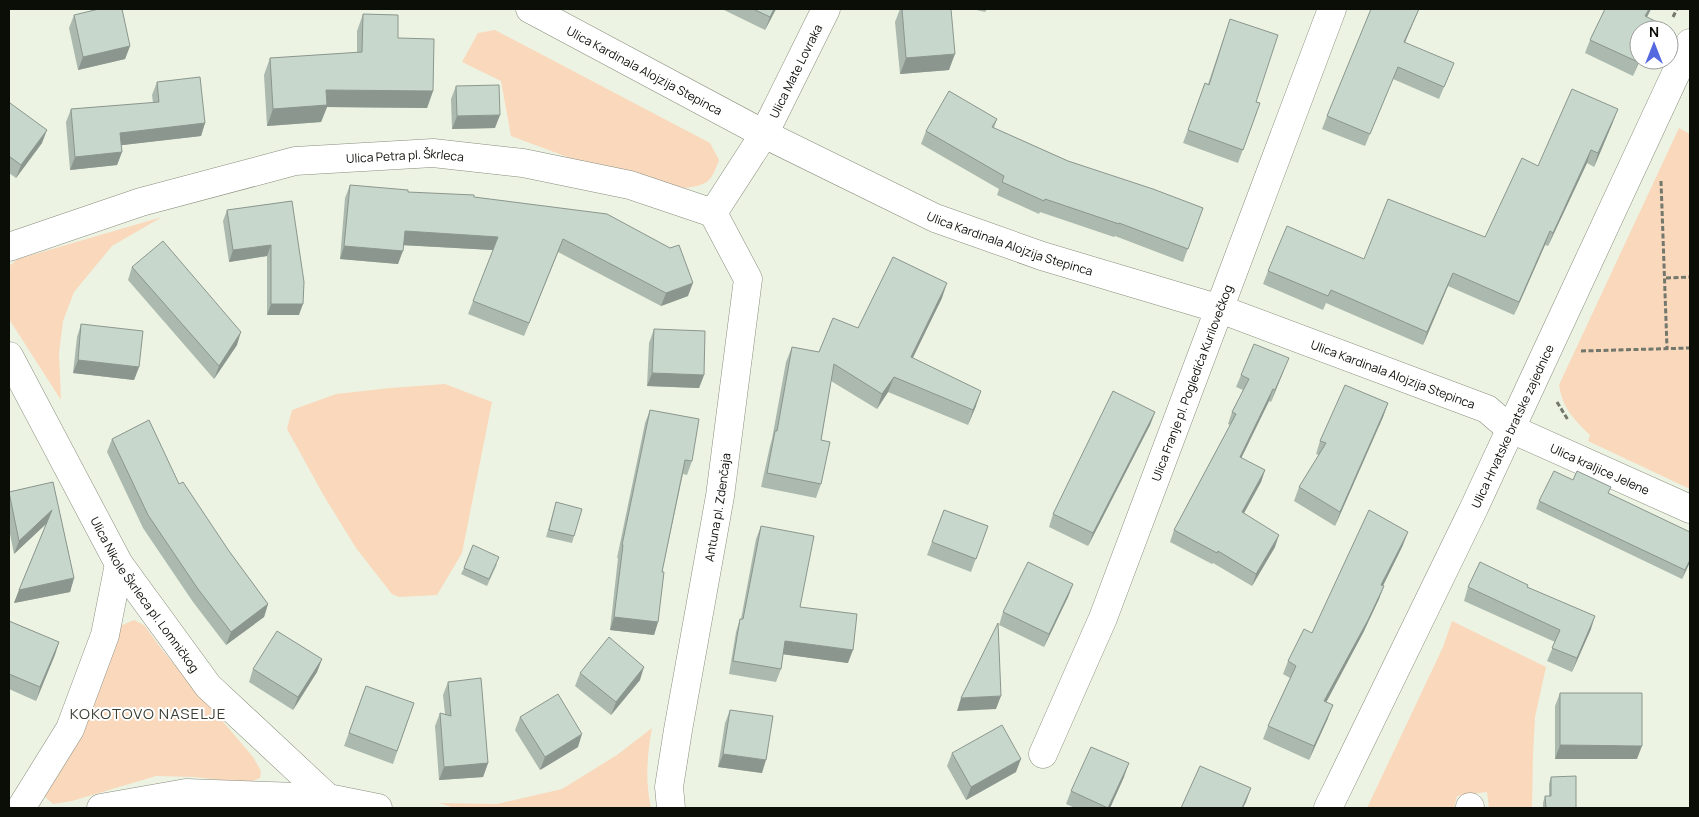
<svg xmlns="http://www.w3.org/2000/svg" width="1699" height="817" viewBox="0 0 1699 817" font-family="Manrope,sans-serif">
  <rect width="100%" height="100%" fill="#edf3e2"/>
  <g fill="#f9d8bc">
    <path d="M 495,30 L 710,143 L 719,160 C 711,182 708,185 685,188 L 570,158 L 511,136 L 501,81 L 462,62 L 478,33 Z"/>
    <path d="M 1679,128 L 1690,134 L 1690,489 L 1588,441 L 1590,435 C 1573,418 1563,409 1559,385 Z"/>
    <polygon points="162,217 112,246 74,292 63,321 59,353 61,400 9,319 9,266 18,259"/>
    <polygon points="445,384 492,402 462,553 437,595 399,597 392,594 356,548 324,496 287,429 292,410 336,394 390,388"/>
    <polygon points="134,620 144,625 163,651 253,757 261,771 260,778 248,783 194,777 156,776 72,801 53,804 45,797 49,782 91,707 108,666 113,639 120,626"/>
    <polygon points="1452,621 1546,667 1535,717 1533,754 1532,808 1489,808 1487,792 1457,796 1454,808 1367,808 1443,647"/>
    <path d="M 652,728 C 647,755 645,781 651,808 L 454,808 L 439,803 L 497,804 L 562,789 L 617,755 Z"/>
  </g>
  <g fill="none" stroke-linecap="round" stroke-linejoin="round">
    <g stroke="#888d7d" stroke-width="29">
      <g id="minor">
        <path id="s1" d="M 530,9 L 764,134 L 935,218 L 1042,256 L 1220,309 L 1487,409 L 1509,428 L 1690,509"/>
        <path id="s2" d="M 9,247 L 141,202 L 295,161 L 433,153 L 523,163 L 630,185 L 713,213 L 764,134 L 826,9"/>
        <path id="s3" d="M 9,356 L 119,564 L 208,686 L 328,798"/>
        <path id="s4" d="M 1043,754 L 1103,618 L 1332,9"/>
        <polyline points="1470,807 1470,808"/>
        <polyline points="21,808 70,729 105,635 119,564"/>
        <polyline points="101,808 186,793 328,798 378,808"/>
        <path id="s5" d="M 671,808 L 669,787 L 678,730 L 720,496 L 748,279 L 713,213"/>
        <path id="s6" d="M 1328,808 L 1473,510 L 1690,43"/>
      </g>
    </g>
    <g stroke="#73776c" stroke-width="3" stroke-dasharray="5 2.5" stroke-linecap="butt">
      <polyline points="1673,17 1677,9"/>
      <polyline points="1661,181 1667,348"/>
      <polyline points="1666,278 1690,277"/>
      <polyline points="1581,351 1690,348"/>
      <polyline points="1557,402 1568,420"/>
    </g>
    <use href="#minor" stroke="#fff" stroke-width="28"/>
  </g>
  <g fill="#abb9af">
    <polygon points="722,9 776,9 765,30"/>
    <polygon points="900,9 951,9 949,70 900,74 895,22"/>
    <polygon points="972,9 987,9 985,12"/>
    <polygon points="1419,9 1405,42 1449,75 1439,99 1393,79 1365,146 1322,129 1327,116"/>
    <polygon points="1605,9 1651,9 1647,17 1639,60 1633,76 1585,53 1590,40"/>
    <polygon points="363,14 398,38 433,91 427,108 327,107 321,122 267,126 264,75 270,58 357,53 357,31"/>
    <polygon points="74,15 130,46 125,59 78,70 69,28"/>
    <polygon points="1230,19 1256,102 1260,103 1238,163 1183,143 1205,83 1208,84"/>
    <polygon points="157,82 205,123 201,136 121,145 122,152 117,165 70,170 66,122 71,109 153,103 152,95"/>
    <polygon points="456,86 495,128 452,129 451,99"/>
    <polygon points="9,105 42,143 16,178 9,173"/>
    <polygon points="997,119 994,128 1068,161 1203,208 1183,262 1115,236 1114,237 1040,212 1039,214 997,195 999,189 921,144 926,131"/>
    <polygon points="1613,122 1594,167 1587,163 1548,246 1545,245 1514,315 1448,286 1423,345 1326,303 1323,310 1263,284 1268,271 1364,259 1485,237 1538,166"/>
    <polygon points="350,185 408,192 474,197 688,296 661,306 558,252 524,336 468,314 493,250 403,245 398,264 340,259 345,198"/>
    <polygon points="292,201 299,315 267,315 267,256 229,262 223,221 227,210"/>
    <polygon points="132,267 237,345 214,379 128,280"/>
    <polygon points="942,298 912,358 976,406 968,425 888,392 877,409 831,381 821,440 821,484 816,498 761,487 770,446 772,439 786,362 792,347 819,352 858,328"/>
    <polygon points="81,324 139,367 134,380 73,373 77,337"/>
    <polygon points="654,329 704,375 699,388 647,386 649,343"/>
    <polygon points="1284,370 1271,402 1269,401 1241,458 1265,470 1261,482 1244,513 1275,547 1252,586 1213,563 1212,564 1170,542 1174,530 1230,425 1228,424 1232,412 1243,390 1236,387 1241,375"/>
    <polygon points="1388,403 1383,417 1335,526 1294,501 1299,487 1319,455 1316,454 1320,441"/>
    <polygon points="650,410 692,461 687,475 683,474 662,572 658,622 654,635 610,630 618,558 617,558 645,423"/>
    <polygon points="1155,412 1150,425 1088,546 1049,527 1053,514"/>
    <polygon points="112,439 179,484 268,604 264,617 226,645 193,602 143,528 107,452"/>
    <polygon points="1573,480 1609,493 1690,562 1682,579 1536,509 1539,501"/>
    <polygon points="53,482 74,578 70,592 14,603 46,524 14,554 9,529 9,492"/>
    <polygon points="556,502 574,536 572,543 546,537"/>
    <polygon points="944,510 988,526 971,572 927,555"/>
    <polygon points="761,526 800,607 848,663 783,654 781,669 776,682 729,674 736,632 740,619 741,619 756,539"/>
    <polygon points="1403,545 1383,585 1379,599 1363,633 1326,702 1328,718 1309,760 1263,739 1268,726 1290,678 1283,674 1288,661 1312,633"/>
    <polygon points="497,564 487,586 461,574 464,568"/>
    <polygon points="1073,584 1068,597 1044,647 999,625 1003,612"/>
    <polygon points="1468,587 1528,587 1591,629 1572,672 1547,661 1555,642 1464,601"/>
    <polygon points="9,621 59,642 36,701 9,689"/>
    <polygon points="322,659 317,672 293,710 249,682 253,669"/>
    <polygon points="580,673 640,680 611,715 575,686"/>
    <polygon points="448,682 488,763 483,777 439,780 435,726 440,713 445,714 443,695"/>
    <polygon points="366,686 414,703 393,764 344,746"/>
    <polygon points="1560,693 1637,759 1555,759 1555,706"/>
    <polygon points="730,710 762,773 718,767 725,723"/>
    <polygon points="520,717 578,747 540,770 515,730"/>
    <polygon points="952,753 1016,772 966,800 947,766"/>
    <polygon points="1124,777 1110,808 1075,808 1066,804 1071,791"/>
    <polygon points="1551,777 1576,808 1543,808 1543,803 1545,796 1549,796 1549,784"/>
  </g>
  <g fill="#8b968e">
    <polygon points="774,9 776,9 765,30 770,17"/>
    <polygon points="1419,9 1400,54 1404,42"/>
    <polygon points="1649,9 1651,9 1641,29 1645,16"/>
    <polygon points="130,46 125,59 78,70 83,57"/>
    <polygon points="955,54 949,70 900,74 906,58"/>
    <polygon points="1639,60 1640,60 1633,76 1638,62"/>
    <polygon points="326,90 433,91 427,108 327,107 321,122 267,126 273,109"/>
    <polygon points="1618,109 1613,122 1594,167 1598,153"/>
    <polygon points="500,115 495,128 452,129 457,116"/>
    <polygon points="205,123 201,136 115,146 120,133"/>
    <polygon points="47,130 42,143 16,178 21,165"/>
    <polygon points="1591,150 1587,163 1548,246 1553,233"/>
    <polygon points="122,152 117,165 70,170 75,157"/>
    <polygon points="405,231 498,237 493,250 400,245"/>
    <polygon points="1550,231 1545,245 1514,315 1519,302"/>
    <polygon points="563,239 558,252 524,336 529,323"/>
    <polygon points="271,245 267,256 229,262 233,250"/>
    <polygon points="344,246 403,251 398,264 340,259"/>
    <polygon points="1453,273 1448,286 1423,345 1427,332"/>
    <polygon points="693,283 688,296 661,306 666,293"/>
    <polygon points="947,283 942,298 906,372 911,357"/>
    <polygon points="271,304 303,304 299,315 267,315"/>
    <polygon points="241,332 237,345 214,379 219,366"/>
    <polygon points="1289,358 1284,370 1271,402 1275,390"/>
    <polygon points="78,360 139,367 134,380 73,373"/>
    <polygon points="652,373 704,375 699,388 647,386"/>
    <polygon points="894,377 888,392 877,409 882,394"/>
    <polygon points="1273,389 1269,401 1236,469 1240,457"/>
    <polygon points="981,391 976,406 968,425 973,410"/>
    <polygon points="1388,403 1383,417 1335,526 1340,512"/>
    <polygon points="1155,412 1150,425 1088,546 1093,533"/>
    <polygon points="1265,470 1261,482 1238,524 1242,512"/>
    <polygon points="52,510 47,523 14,554 19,541"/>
    <polygon points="1408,532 1403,545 1377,598 1381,585"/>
    <polygon points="1279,535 1275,547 1252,586 1256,574"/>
    <polygon points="1690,560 1690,562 1682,579 1685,570"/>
    <polygon points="74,578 70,592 14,603 19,590"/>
    <polygon points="1073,584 1068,597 1044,647 1049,634"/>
    <polygon points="1384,586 1379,599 1363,633 1320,714 1324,701"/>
    <polygon points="268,604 264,617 226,645 231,632"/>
    <polygon points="1595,616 1591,629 1572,672 1577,658"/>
    <polygon points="614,617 658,622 654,635 610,630"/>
    <polygon points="785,641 853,650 848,663 781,654"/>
    <polygon points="59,642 55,655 36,701 40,687"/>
    <polygon points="322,659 317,672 293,710 298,697"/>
    <polygon points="644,667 640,680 611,715 616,702"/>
    <polygon points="1001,696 996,709 957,711 961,698"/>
    <polygon points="1333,705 1328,718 1309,760 1314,746"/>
    <polygon points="582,734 578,747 540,770 545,757"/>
    <polygon points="1560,745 1642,746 1637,759 1555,759"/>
    <polygon points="723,754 766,760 762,773 718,767"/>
    <polygon points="1021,759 1016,772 966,800 971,787"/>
    <polygon points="488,763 483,777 439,780 444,767"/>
    <polygon points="1129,763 1124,777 1110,808 1108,808"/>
    <polygon points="1251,788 1246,802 1243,808 1242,808"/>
  </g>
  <g fill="#c7d7cb" stroke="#8b968e">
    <polygon points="99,9 122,9 130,46 83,57 74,15"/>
    <polygon points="753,9 774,9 770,17"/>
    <polygon points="902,9 951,9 955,54 906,58"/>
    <polygon points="1371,9 1419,9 1404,42 1454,63 1444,87 1398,67 1370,134 1327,116"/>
    <polygon points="1605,9 1649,9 1645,16 1657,22 1653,30 1639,30 1639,59 1638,62 1590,40"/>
    <polygon points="363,14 398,15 398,38 434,39 433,91 326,90 327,105 273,109 270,58 362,52"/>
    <polygon points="1230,19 1278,35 1256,102 1260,103 1243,150 1188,130 1205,83 1209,85"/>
    <polygon points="200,77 205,123 120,133 122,152 75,157 71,109 159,102 157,82"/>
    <polygon points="499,85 500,115 457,116 456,86"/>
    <polygon points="1572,89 1618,109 1598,153 1591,150 1553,233 1550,231 1519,302 1453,273 1427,332 1331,290 1328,296 1268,271 1287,226 1364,259 1388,199 1485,237 1522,158 1538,166"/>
    <polygon points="949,91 997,119 992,127 1068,161 1153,189 1203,208 1188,249 1119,223 1119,224 1045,199 1044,201 1002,182 1004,176 926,131"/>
    <polygon points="10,103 47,130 21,165 9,156 9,105"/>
    <polygon points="350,185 408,190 408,192 474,195 474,197 607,214 670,248 679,245 693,283 666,293 563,239 529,323 473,301 498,237 405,231 403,251 344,246"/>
    <polygon points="292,201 304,282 303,304 271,304 271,245 233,250 227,210"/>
    <polygon points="163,241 241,332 219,366 132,267"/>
    <polygon points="893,257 947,283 911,357 981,391 973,410 894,377 882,394 834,364 821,440 830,442 821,484 767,473 775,431 777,431 792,347 819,352 833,318 858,328"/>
    <polygon points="81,324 143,331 139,367 78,360"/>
    <polygon points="654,329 705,331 704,375 652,373"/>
    <polygon points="1254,344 1289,358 1275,390 1273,389 1240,457 1265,470 1242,512 1279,535 1256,574 1218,551 1217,553 1174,530 1236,414 1232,412 1249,379 1241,375"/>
    <polygon points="1345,385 1388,403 1340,512 1299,487 1326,443 1320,441"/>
    <polygon points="1113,391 1155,412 1093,533 1053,514"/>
    <polygon points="650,410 699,419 692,461 685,460 662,572 664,572 658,622 614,617 623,545 622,545"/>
    <polygon points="149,420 179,484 183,482 229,551 268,604 231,632 198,589 148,515 112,439"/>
    <polygon points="1554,471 1573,480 1577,471 1611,487 1608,493 1690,532 1690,560 1685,570 1539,501"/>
    <polygon points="53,482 74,578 19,590 52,510 19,541 9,492"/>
    <polygon points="556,502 582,509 574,536 549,530"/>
    <polygon points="944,510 988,526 976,559 932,542"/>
    <polygon points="1369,510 1408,532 1381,585 1384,586 1368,620 1324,701 1333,705 1314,746 1268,726 1296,666 1288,661 1304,629 1312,633"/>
    <polygon points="761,526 814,536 800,607 857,614 853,650 785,641 781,669 733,661 740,619 743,619"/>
    <polygon points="473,545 499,557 489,579 464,568"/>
    <polygon points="1028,562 1073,584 1049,634 1003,612"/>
    <polygon points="1480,562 1528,585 1527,587 1595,616 1577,658 1552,648 1560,630 1468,587"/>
    <polygon points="9,621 59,642 40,687 9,674"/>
    <polygon points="998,623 1001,696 961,698"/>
    <polygon points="277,631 322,659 298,697 253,669"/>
    <polygon points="609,637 644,667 616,702 580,673"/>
    <polygon points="481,678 488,763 444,767 440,713 451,716 448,682"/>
    <polygon points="366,686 414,703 397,751 349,733"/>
    <polygon points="1560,693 1642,693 1642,746 1560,745"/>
    <polygon points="558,694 582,734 545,757 520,717"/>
    <polygon points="730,710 773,716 766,760 723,754"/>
    <polygon points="1002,725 1021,759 971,787 952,753"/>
    <polygon points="1091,747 1129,763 1108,808 1071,791"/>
    <polygon points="1200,766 1251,788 1242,808 1181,808"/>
    <polygon points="1576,776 1576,808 1546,808 1545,796 1551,796 1551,777"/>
  </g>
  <g text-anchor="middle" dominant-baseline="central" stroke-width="4" stroke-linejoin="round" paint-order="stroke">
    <g font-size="12" fill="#0b0d07" stroke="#fff">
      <text stroke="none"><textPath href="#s1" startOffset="130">Ulica Kardinala Alojzija Stepinca</textPath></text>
      <text stroke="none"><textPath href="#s2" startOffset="889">Ulica Mate Lovraka</textPath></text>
      <text stroke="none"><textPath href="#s2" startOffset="409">Ulica Petra pl. Škrleca</textPath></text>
      <text stroke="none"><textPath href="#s1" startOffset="535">Ulica Kardinala Alojzija Stepinca</textPath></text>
      <text stroke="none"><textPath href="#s1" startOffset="940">Ulica Kardinala Alojzija Stepinca</textPath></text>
      <text stroke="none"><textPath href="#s4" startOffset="400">Ulica Franje pl. Pogledića Kurilovečkog</textPath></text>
      <text stroke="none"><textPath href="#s6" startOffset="424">Ulica Hrvatske bratske zajednice</textPath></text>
      <text stroke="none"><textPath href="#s1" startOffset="1169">Ulica kraljice Jelene</textPath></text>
      <text stroke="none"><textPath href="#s5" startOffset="305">Antuna pl. Zdenčaja</textPath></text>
      <text stroke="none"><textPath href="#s3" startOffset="275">Ulica Nikole Škrleca pl. Lomničkog</textPath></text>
    </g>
    <g font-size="15" letter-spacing="1" fill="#3b3f31" stroke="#fff">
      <text x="148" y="713">KOKOTOVO NASELJE</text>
    </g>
  </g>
  <rect width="1699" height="817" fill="none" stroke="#0b0d07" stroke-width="20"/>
  <g transform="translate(1654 45)"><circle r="24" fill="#ffffff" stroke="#9d9e9c"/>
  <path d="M0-4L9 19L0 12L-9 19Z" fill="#5469df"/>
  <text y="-8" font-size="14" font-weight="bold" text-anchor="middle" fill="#0b0d07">N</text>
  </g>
</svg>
